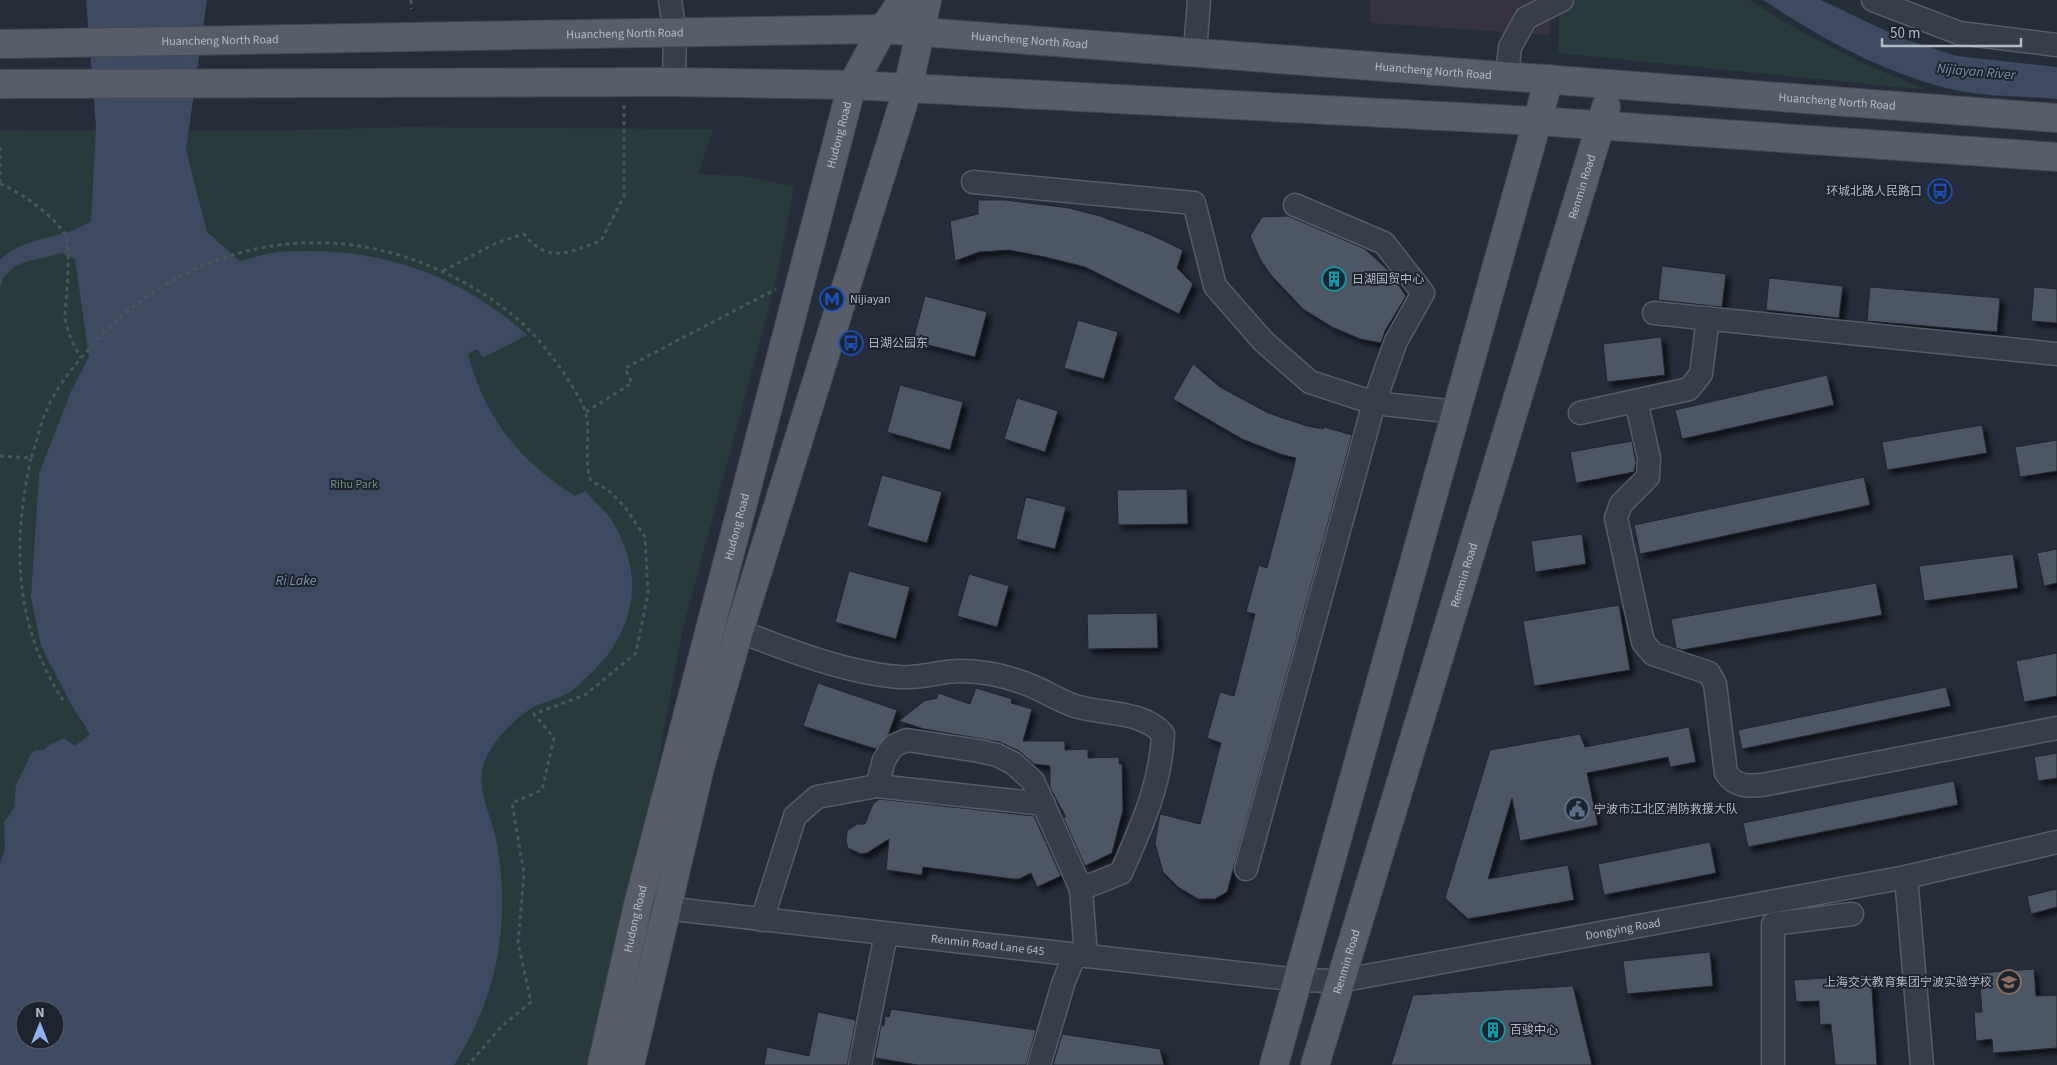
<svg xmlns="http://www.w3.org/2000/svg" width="2057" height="1065" viewBox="0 0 2057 1065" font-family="'Source Sans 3','Noto Sans SC',sans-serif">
  <defs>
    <filter id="shadow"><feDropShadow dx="4.5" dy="4.5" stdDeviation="2.5" flood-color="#0009"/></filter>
  </defs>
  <rect width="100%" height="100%" fill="#252d3a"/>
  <polygon fill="#35333f" points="1370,0 1551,0 1550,35 1370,23"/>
  <g fill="#283a3c" fill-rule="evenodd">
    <polygon points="1560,0 1749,0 1795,28 1862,63 1927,90 1558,53"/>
    <path d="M 407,127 L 713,129 L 698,174 L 741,176 L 794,186 L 777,277 L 682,632 L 651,800 L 605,985 L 590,1065 L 0,1065 L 0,130 L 261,131 ZM 25,1010 L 55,1010 L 55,1040 L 25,1040 Z"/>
  </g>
  <g fill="#3d4a61" fill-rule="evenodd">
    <path d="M 86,0 L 207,0 L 186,150 L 207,232 L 240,261 C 252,258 265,254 277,252 C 287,251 298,252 308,251 C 389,250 467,280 527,335 L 483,358 L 477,349 L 468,354 C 485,418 519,461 575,496 L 586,491 C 592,500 600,506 606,513 C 614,521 619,533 623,543 C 645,594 625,644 586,678 C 580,683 575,690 568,693 C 556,700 542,702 530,709 C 512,721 491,743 484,763 C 475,789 493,819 497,844 C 511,923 497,998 454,1065 L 0,1065 L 0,864 L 5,849 L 4,822 L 14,808 L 16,785 L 31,754 L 36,750 L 44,750 L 49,745 L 64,738 L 75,746 L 90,734 L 72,706 L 41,646 L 31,597 L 39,474 L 71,391 L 89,357 L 75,259 L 62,253 L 25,262 L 14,267 L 4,277 L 0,287 L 0,260 C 22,236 64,240 91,221 L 96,127 ZM 25,1010 L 55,1010 L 55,1040 L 25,1040 Z"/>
    <path d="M 1763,0 L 1821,0 L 1901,38 L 1957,56 L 2057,67 L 2057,99 C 2027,96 1983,97 1955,90 C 1887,75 1821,38 1763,0 Z"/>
  </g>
  <g fill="#4e5765" stroke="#202631" filter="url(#shadow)">
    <polygon points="978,200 1005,200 1069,208 1100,216 1149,234 1183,250 1177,268 1193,284 1179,314 1085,267 1045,257 1009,250 979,252 955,261 950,221 978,214"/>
    <polygon points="1288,216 1365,249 1390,272 1406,296 1385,331 1381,343 1360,339 1332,327 1303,309 1270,274 1260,259 1250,236 1262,217"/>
    <polygon points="1662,266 1726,274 1722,307 1658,300"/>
    <polygon points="1769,278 1843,286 1839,318 1766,310"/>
    <polygon points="1870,287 2000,298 1997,332 1867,321"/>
    <polygon points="2034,287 2057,289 2057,323 2031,321"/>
    <polygon points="925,296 987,312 975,357 913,341"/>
    <polygon points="1078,320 1118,332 1104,379 1064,368"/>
    <polygon points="1661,337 1665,375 1607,382 1603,344"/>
    <polygon points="1193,364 1220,387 1268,413 1307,426 1323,429 1324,427 1352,435 1227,892 1215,899 1198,899 1178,887 1163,872 1155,843 1160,814 1200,824 1221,743 1207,738 1220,692 1234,696 1255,614 1246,612 1259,565 1267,568 1296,458 1280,454 1242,439 1173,399"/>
    <polygon points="1827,375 1834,405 1682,439 1675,410"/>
    <polygon points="900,385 963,402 950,450 887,432"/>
    <polygon points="1017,398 1058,411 1045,452 1004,439"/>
    <polygon points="1982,425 1987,453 1887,470 1882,442"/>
    <polygon points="2057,440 2057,471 2020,477 2015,447"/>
    <polygon points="1632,441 1636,463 1634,472 1576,483 1570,452"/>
    <polygon points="882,475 942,492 927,543 867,526"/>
    <polygon points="1864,477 1870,505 1640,554 1634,525"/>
    <polygon points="1187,489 1188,524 1118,525 1117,490"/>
    <polygon points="1026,497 1066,507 1055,549 1016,539"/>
    <polygon points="1582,534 1586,564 1535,572 1531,541"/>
    <polygon points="2057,549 2057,583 2044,586 2037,553"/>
    <polygon points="2013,554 2018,588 1924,601 1919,566"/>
    <polygon points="849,571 910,587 896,639 835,622"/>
    <polygon points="969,574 1009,586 997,627 957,616"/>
    <polygon points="1876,583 1882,615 1682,650 1676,648 1671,619"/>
    <polygon points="1619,605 1630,670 1534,686 1523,621"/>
    <polygon points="1157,613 1158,648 1088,649 1087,614"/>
    <polygon points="2057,653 2057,696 2024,702 2016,661"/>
    <polygon points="818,683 897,710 889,733 876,749 803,726"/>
    <polygon points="1946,687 1951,706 1742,749 1738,730"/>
    <polygon points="976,688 1012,699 1011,703 1032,709 1023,741 1065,741 1065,750 1088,749 1088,758 1119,757 1119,764 1122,764 1123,810 1112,853 1085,866 1063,817 1066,817 1050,788 1050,766 1034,764 1019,751 1000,742 924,729 899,721 924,701 937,698 938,693 970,704"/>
    <polygon points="1689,727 1696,762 1670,767 1668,757 1587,773 1598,825 1520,841 1512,798 1488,879 1568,865 1574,900 1468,919 1445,898 1490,750 1580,734 1585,747"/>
    <polygon points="2057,753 2057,778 2038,781 2034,757"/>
    <polygon points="1954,781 1958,805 1748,847 1743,823"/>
    <polygon points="879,799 1034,816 1061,876 1037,887 1031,873 1019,879 1013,879 923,867 922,875 886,870 889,839 867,853 861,854 848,848 846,841 847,831 857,824 865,824 873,804"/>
    <polygon points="1710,842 1716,873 1604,895 1598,864"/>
    <polygon points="2057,889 2057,907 2031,914 2027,896"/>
    <polygon points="1710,952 1713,986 1627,994 1623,961"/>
    <polygon points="2034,969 2036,996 2057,995 2057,1048 1993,1053 1992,1039 1976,1041 1974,1012 1982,1012 1979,973"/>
    <polygon points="1871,975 1877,1065 1835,1065 1831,1024 1820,1025 1819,1001 1796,1002 1794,980"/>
    <polygon points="1573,986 1592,1065 1391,1065 1413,995"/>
    <polygon points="891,1009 1036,1030 1026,1065 918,1065 875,1058 881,1025 884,1026 885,1016 889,1017"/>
    <polygon points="818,1012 856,1020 847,1065 764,1065 767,1047 809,1056"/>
    <polygon points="1062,1034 1160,1049 1164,1065 1053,1065"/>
  </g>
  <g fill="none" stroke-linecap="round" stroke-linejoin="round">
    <g stroke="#575d68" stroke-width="25">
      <g id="minor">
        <polyline points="670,0 675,33 674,82"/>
        <polyline points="1873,0 1959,33 2057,45"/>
        <polyline points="1195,52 1199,0"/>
        <polyline points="1507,76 1510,47 1526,18 1562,0"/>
        <polyline points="973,182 1194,203 1215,286 1263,341 1310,382 1374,403 1456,412"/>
        <polyline points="1654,313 2057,354"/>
        <path d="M 1636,401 L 1649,458 L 1648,477 L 1621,504 L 1616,518 L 1643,642 L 1653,654 L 1709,673 L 1715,684 L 1726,773 C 1736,787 1747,786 1762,785 L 2057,728"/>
        <polyline points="1580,413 1689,389 1701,374 1708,318"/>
        <path d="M 739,631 C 787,650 847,673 899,677 C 920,679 940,671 960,671 C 984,671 1011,677 1034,687 C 1048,693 1060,701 1075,706 C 1104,715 1142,710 1163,734 C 1161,785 1141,827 1121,873 L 1081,889 L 1086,956"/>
        <polyline points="1044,804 877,786 884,760 893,746 907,740 979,751 997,755 1013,763 1033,781 1081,889"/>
        <polyline points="1246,869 1374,403 1396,341 1423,293 1384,243 1295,205"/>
        <polyline points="1906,877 1922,1065"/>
        <path id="s1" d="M 638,905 L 1299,980 L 1339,981 L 1906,877 L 2057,842"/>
        <polyline points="762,920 795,816 817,797 877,786"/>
        <polyline points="860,1065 886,934"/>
        <polyline points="1039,1065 1064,981 1075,955"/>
        <polyline points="1773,1065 1773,924 1852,914"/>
      </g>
    </g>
    <g stroke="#424853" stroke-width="30">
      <g id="major">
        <path id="s2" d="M 0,44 L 883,29 L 2057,118"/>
        <polyline points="0,84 674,82 852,85 1537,121 2057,157"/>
        <path id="s3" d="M 602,1065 L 638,905 L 852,85 L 883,29 L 903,0"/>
        <polyline points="630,1065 700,767 739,631 908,88 927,0"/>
        <polyline points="1274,1065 1549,79"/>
        <path id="s4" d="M 1315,1065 L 1606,107"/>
      </g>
    </g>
    <g stroke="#47575a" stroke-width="3" stroke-dasharray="4 4" stroke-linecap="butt">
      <polyline points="411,0 411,9"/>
      <polyline points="0,147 0,183"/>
      <path d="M 0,184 C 19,191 53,215 64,233 C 72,248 66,297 65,314 C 65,329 74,345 81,358"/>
      <path d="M 443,271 L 496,243 L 524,234 C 549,265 568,252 601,241 L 624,196 L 624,105"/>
      <polyline points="586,412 632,383 625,368 776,289"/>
      <path d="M 0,456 L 31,458 C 37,442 40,424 47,409 C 58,384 77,362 95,342 C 183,247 313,216 432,267 C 476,286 520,314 549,353 C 559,365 583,400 586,414 C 591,435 583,461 591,481 L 607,489 L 625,507 L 645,537 L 648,593 L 636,653 L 585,695 L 534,714 L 554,738 L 542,790 L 512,803 L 524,874 L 518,943 L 531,1002 L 501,1027 L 468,1065"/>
      <path d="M 31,458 C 12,543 14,626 63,700"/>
    </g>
    <use href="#minor" stroke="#393f4a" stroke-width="22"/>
    <use href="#major" stroke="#575e6a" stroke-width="28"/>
  </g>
  <defs>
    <g id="bus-ring" transform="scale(1.25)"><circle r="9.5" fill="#1e242f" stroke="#1a4fb4" stroke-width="1.5"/><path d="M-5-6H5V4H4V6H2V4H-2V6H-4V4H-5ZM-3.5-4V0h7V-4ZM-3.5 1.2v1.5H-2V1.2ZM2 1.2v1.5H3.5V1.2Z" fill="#1a4fb4"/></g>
    <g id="building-ring" transform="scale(1.25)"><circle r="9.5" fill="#1e242f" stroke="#0f9aa8" stroke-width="1.5"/><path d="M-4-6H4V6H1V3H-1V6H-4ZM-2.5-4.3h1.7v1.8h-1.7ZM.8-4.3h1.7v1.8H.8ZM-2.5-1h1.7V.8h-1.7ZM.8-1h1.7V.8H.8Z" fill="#0f9aa8"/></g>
    <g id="metro-ring" transform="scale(1.25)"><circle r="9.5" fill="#1e242f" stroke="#1a4fb4" stroke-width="1.5"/><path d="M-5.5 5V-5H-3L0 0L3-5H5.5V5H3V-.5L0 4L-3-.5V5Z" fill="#1a4fb4"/></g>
    <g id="civic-ring" transform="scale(1.25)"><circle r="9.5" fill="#1e242f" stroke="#5c6f8a" stroke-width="1.5"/><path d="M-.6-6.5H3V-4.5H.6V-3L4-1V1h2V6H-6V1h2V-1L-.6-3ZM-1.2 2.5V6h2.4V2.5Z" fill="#5c6f8a"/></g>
    <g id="school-ring" transform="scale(1.25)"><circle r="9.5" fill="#1e242f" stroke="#8d6e63" stroke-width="1.5"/><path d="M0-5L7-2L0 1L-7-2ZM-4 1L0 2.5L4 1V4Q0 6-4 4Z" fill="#8d6e63"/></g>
  </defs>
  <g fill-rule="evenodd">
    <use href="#bus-ring" x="1940" y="191"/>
    <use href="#building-ring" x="1334" y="279"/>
    <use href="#metro-ring" x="832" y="299"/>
    <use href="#bus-ring" x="851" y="343"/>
    <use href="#civic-ring" x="1577" y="809"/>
    <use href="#school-ring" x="2009" y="982"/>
    <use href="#building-ring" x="1493" y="1030"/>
  </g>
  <g text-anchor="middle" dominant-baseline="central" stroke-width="4" stroke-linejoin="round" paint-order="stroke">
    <g font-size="12" fill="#b5bac6" stroke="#1e242f">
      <text stroke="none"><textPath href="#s2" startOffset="625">Huancheng North Road</textPath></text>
      <text stroke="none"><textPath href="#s2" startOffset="1030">Huancheng North Road</textPath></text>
      <text stroke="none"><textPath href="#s2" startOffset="220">Huancheng North Road</textPath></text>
      <text stroke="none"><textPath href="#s2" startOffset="1435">Huancheng North Road</textPath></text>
      <text stroke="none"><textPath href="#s2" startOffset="1840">Huancheng North Road</textPath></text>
      <text stroke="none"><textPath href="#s3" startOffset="960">Hudong Road</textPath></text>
      <text stroke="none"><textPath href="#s4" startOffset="918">Renmin Road</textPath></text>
      <text stroke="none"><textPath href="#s3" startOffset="555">Hudong Road</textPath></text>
      <text stroke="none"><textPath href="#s4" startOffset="512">Renmin Road</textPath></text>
      <text stroke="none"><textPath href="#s3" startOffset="150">Hudong Road</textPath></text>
      <text stroke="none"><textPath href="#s1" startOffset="994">Dongying Road</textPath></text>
      <text stroke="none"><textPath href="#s1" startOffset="352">Renmin Road Lane 645</textPath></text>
      <text stroke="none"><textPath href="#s4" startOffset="108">Renmin Road</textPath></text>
    </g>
    <g font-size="12" fill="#b5bac6" stroke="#1e242f" text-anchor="start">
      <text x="1922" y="191" text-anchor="end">环城北路人民路口</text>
      <text x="1352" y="279">日湖国贸中心</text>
      <text x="850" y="299">Nijiayan</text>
      <text x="868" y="343">日湖公园东</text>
      <text x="1594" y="809">宁波市江北区消防救援大队</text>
      <text x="1992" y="982" text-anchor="end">上海交大教育集团宁波实验学校</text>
      <text x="1510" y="1030">百骏中心</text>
    </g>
    <g font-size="12" fill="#6e9479" stroke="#1e242f">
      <text x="354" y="484">Rihu Park</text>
    </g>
    <g font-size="14" font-style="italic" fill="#7f8faa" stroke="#1e242f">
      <text transform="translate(1976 72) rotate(5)">Nijiayan River</text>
      <text x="296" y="581">Ri Lake</text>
    </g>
  </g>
  <g transform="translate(40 1025)"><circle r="24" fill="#1e242f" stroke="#5a606b"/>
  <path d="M0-4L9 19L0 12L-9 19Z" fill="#92b1ed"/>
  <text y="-8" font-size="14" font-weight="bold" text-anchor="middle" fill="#b5bac6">N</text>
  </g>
  <path d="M1882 38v8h139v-8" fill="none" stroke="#b5bac6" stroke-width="2.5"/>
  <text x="1890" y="38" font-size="15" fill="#b5bac6" stroke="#1e242f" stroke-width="4" paint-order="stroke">50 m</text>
</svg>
